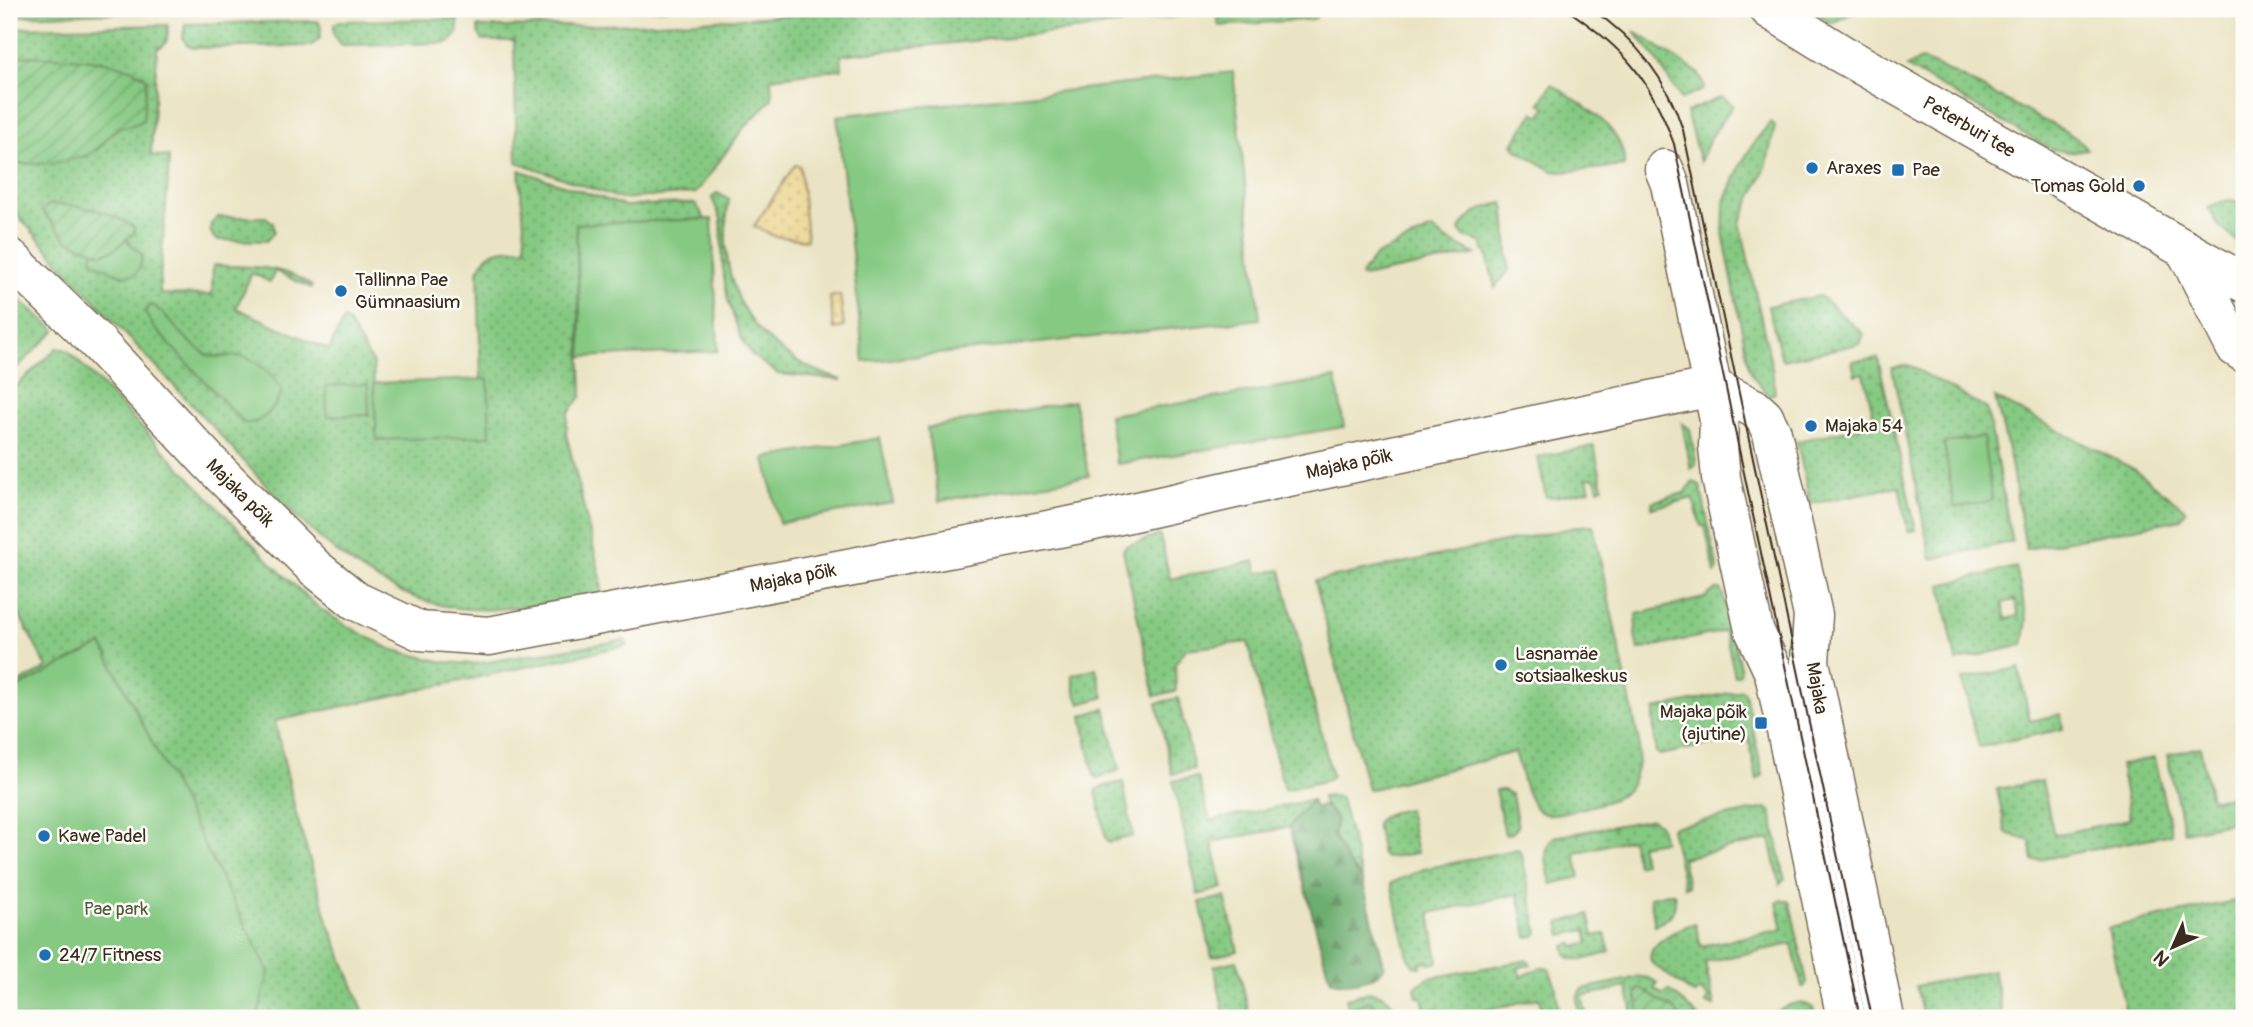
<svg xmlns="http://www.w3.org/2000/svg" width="2253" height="1027" viewBox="0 0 2253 1027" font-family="Pangolin,sans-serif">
  <defs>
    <pattern id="grass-dots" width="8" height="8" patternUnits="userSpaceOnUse" patternTransform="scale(1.75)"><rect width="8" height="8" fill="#85c982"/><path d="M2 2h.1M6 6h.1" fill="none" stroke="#6ea36a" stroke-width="1.8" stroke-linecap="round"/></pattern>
    <pattern id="forest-firs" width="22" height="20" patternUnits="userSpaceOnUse" patternTransform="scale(1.75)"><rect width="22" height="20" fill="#6cad70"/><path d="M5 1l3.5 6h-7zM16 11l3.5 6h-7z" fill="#5a8d5b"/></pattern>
    <pattern id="sand-dots" width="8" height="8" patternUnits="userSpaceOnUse" patternTransform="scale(1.75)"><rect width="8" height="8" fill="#eeda9e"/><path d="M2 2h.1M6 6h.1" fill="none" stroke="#cdbb88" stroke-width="1.8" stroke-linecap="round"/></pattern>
    <pattern id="garden-furrows" width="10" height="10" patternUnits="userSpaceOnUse" patternTransform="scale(1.75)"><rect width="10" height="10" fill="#85c982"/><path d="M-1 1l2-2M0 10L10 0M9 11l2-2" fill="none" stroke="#6ea36a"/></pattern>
  </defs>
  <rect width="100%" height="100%" fill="#fdfcf7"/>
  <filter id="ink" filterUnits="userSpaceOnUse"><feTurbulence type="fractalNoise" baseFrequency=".0143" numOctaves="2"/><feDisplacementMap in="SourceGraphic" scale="14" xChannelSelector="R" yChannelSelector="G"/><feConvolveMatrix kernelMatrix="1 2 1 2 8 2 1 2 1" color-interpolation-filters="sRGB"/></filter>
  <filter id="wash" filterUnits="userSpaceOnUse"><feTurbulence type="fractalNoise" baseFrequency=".00686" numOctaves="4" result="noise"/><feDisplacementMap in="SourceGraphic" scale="28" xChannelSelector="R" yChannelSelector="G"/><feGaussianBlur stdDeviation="1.57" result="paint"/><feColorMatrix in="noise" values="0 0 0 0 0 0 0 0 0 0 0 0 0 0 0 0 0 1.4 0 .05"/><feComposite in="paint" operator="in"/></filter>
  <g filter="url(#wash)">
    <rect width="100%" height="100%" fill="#ebe4c4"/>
    <g fill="url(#grass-dots)" stroke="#607a50" stroke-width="2" fill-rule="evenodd">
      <polygon points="9,9 168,9 162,12 9,16"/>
      <polygon points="183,9 351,9 187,12"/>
      <polygon points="486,9 668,9 532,11"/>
      <path d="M 859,9 L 1324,9 L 1314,19 L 1219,26 L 1216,11 L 1083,29 L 841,55 L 842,69 L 771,78 L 772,99 L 743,129 L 696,193 L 621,199 L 517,162 L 514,41 L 483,41 L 478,32 L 478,27 C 605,27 732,21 859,9 Z"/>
      <polygon points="1809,9 1850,9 1854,12 1832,23"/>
      <path d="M 455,19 L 458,21 C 458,32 457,39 446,43 L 342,45 C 334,40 333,33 334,24 L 340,21 Z"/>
      <polygon points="318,21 321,26 320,38 311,46 193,48 187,45 183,37 185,24"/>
      <path d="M 168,25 C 167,36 170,44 157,49 L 151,155 L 169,157 C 168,203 160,248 160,294 L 212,295 L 213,265 C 249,268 281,263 312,286 L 311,288 L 275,271 L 270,282 L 252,273 L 236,308 L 329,350 L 344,319 L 348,322 L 373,364 L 377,439 L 488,379 L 481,380 L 478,271 C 489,246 502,249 526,248 L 519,170 L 625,206 L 686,203 L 696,204 L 705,219 L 576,225 L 582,396 L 568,413 L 566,433 L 601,579 L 602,594 C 546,603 484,619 429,602 C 334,575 261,477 195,408 C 132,341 69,275 9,205 L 9,28 Z"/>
      <polygon points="1634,31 1698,73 1704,85 1703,90 1681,99 1655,57"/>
      <path d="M 1921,59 C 1960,75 1996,95 2033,115 C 2050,124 2075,133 2087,149 L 2069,152 L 2051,149 L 1907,67 Z"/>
      <path d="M 1552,84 C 1579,102 1627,129 1624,166 L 1561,172 L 1553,171 L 1517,150 L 1513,144 L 1534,112 L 1540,116 L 1546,107 L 1540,103 Z"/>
      <polygon points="1722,97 1733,105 1710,139 1700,162 1686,112"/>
      <polygon points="1771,122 1775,126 1766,167 1740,222 1772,368 1775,393 1769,395 1754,378 1749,367 1723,233 1724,204 1741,164 1755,141"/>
      <path d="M 717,193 L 729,199 C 714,291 754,353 842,380 L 778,374 L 752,355 L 741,338 L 728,300 L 723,271 L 721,219 L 712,198 Z"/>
      <polygon points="2228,200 2244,202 2244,247 2218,225 2208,207"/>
      <path d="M 1503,203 L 1505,209 L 1509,270 L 1495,288 L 1486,251 L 1483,251 L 1483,243 L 1463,236 L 1460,230 C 1467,214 1486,206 1503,203 Z"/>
      <polygon points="218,217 266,217 273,223 274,233 266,241 218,240 214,238 210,230 211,224"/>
      <polygon points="1432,229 1445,239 1476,254 1362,277 1361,275 1376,255"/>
      <polygon points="9,291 56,330 9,375"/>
      <polygon points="1820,296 1864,334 1860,344 1782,360 1768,306"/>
      <polygon points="57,348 67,350 84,367 277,569 319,608 347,626 390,649 444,662 474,664 624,640 628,645 275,721 296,814 329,924 366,1018 9,1018 9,688 47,668 9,595 9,393"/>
      <polygon points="1878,358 1916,530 1908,532 1899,486 1810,504 1797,441 1875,424 1864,373 1855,375 1852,361"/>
      <polygon points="1909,365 1987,409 2012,542 1931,559 1892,368"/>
      <polygon points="1995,398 2134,469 2186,510 2181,519 2026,549 2010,458"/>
      <polygon points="1682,423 1690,429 1696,462 1696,465 1691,469"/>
      <polygon points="1594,446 1603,487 1598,489 1595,478 1587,478 1590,490 1555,497 1546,497 1538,457"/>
      <polygon points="1693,482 1700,485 1718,570 1715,573 1705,526 1701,526 1693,498 1652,508 1652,502 1684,493"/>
      <path d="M 1586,525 L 1593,525 L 1639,742 C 1639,760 1638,780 1624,793 C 1614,802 1558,816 1545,814 C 1543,814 1536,809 1536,808 C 1524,794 1521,769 1515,752 L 1368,790 L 1315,581 Z"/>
      <polygon points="1160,535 1170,579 1255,561 1258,573 1281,570 1332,776 1328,780 1284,790 1248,642 1186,649 1175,664 1176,691 1155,696 1123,550 1126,546"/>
      <path d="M 2016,567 L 2027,620 L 2023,645 L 1956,661 L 1941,585 ZM 2015,600 L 2018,616 L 2006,619 L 2002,603 Z"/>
      <polygon points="1716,589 1720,589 1723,595 1741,671 1739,675 1735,676 1725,631 1638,650 1635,636 1637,614 1704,598"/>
      <polygon points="1096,668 1104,697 1080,704 1075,691 1072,675"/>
      <polygon points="2019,668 2030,721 2061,714 2063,729 1979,747 1962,679"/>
      <polygon points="1742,690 1745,693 1763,775 1757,780 1748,736 1660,755 1656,753 1653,720 1655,709"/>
      <polygon points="1178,698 1194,769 1172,774 1157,703"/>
      <polygon points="1105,708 1120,770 1097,778 1094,776 1082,716"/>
      <polygon points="2200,747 2211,800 2244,794 2244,820 2184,832 2167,755"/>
      <polygon points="2154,758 2172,834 2033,861 2030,841 2006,833 1997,789 2042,781 2054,835 2130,819 2120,765"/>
      <path d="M 1198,777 L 1210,821 L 1312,800 L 1314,807 L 1324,806 L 1322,797 L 1336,796 L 1341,799 L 1384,965 L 1382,970 C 1370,981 1347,986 1331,980 L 1289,827 L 1212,842 L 1223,888 L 1198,895 L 1173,781 Z"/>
      <polygon points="1123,782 1133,836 1109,842 1106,839 1096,791 1099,788"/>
      <polygon points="1495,790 1504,790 1512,795 1518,827 1512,833 1505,834"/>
      <polygon points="1766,808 1771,812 1784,874 1785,878 1780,884 1770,839 1682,858 1688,886 1684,887 1671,829 1672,827"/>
      <path d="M 1408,809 L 1417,853 L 1386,858 L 1382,855 L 1376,823 C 1385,813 1395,811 1408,809 Z"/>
      <path d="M 1652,819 L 1659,824 L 1664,841 L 1640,845 L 1644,863 L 1637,865 L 1631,839 L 1575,853 L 1580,877 L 1551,884 C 1548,867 1540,850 1554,837 Z"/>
      <polygon points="1518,849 1522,855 1538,932 1535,936 1527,937 1518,894 1430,913 1438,962 1430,964 1429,961 1420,963 1421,967 1413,966 1407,953 1391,883 1424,869"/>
      <path d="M 1669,893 L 1674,893 C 1678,910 1670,920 1655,925 L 1650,897 Z"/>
      <polygon points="1225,897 1238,951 1212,957 1200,902"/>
      <polygon points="2244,899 2244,1018 2127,1018 2108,928"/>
      <path d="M 1782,900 L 1788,900 L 1790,903 L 1807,982 L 1804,987 L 1802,987 L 1792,944 L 1705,962 L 1714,1006 L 1705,1003 L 1709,998 L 1699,990 L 1695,994 L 1692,993 L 1652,963 C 1642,945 1680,928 1695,923 L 1701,946 L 1783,929 L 1777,903 Z"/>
      <polygon points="1589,914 1594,936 1605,934 1610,952 1583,960 1570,958 1566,954 1564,946 1572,943 1574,947 1589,943 1586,930 1562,935 1559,923"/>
      <polygon points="1528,960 1531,964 1518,968 1521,977 1542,967 1549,969 1555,984 1560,1018 1544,1018 1539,998 1452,1018 1441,1018 1438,1008 1425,1010 1422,997 1417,997 1415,987 1429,978"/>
      <polygon points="1237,961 1250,1018 1225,1018 1214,966"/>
      <polygon points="1993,970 2003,1018 1923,1018 1916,986"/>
      <path d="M 1639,977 L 1649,978 L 1658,983 L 1654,988 L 1663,995 L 1668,990 L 1681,1000 L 1699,1018 L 1634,1018 L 1627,987 L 1582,996 L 1587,1018 L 1580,1018 C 1578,1007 1574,997 1583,989 Z"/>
      <path d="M 1370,992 C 1388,995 1393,1000 1397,1018 L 1337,1018 L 1335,1010 L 1347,1009 L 1346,998 Z"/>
      <polygon points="1802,1002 1813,1008 1815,1018 1732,1018 1777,1012 1789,1005"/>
    </g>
    <g fill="url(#forest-firs)" stroke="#546c47" stroke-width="2">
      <path d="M 1312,800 L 1314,807 L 1325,806 L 1337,819 L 1333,835 L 1346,860 L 1362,880 L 1384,965 L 1382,970 C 1370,981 1347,986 1331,980 L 1327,970 L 1289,826 Z"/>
      <polygon points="1371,1000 1385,1018 1337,1018 1335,1010 1348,1009"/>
    </g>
    <g fill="url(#sand-dots)" stroke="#94825e" stroke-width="2">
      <polygon points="795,165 800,166 807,240 774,236 754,226"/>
      <polygon points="840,295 844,327 834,329 830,297"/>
    </g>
    <g fill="#85c982" stroke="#607a50" stroke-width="2">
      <polygon points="1233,72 1260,319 864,362 837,116"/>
      <polygon points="712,219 718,351 582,357 576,224"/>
      <path d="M 118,232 L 142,255 C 141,291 110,271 93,261 C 90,243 104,239 118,232 Z"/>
      <path d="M 148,306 L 155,306 C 172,322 188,344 208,355 C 215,359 222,356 229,356 C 253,354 270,371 282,390 C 278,406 262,425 244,423 L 155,329 L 145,313 Z"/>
      <polygon points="1336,378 1344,427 1117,464 1109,415"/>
      <polygon points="488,379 490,436 377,440 374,383"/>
      <polygon points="368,384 369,415 327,416 326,386"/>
      <polygon points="1074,401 1089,476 939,501 927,428"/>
      <polygon points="1983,437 1992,501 1954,507 1944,443"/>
      <polygon points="880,438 893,503 779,523 765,458"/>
      <polygon points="102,644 269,972 257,1018 9,1018 9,692"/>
    </g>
    <g fill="url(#garden-furrows)" stroke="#607a50" stroke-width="2">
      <path d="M 9,56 C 43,57 122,55 147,79 L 143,120 C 135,127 127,124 118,128 C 108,133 104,146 95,151 C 74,164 32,165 9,163 Z"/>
      <path d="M 50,204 C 79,205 110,210 134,227 L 135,232 L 115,249 L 102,254 L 67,240 L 42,211 Z"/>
      <polygon points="1639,988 1675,1010 1681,1018 1641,1018 1636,995"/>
    </g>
  </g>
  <g filter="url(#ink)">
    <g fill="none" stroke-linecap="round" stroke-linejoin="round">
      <g stroke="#796b58" stroke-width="41">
        <g id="tertiary">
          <polyline points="1664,169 1670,184 1719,420 1718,446 1721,478 1754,630 1774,673 1846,1018"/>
          <polyline points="9,257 97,342 210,463 315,568 356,601 420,631 489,636 621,611 1085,523 1270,481 1712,387"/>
          <polyline points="1712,387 1754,408 1764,417 1772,433 1813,615 1810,662 1885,1018"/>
        </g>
      </g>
      <g stroke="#796b58" stroke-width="41">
        <g id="trunk">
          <polyline points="1769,9 1840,53 2244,283"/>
          <polyline points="2185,249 2235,347 2244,353"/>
        </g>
      </g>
      <use href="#tertiary" stroke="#fff" stroke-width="38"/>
      <use href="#trunk" stroke="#fff" stroke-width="38"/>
      <g stroke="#3b2a1e" stroke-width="2">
        <path d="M 1566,9 C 1624,48 1650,78 1674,144 L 1860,1018"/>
        <path d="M 1591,9 C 1635,38 1667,79 1683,130 L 1872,1018"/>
      </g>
    </g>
  </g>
  <g fill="#1f6fb2" stroke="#fdfcf7" stroke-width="2.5">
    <circle cx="1812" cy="168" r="7"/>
    <rect x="1891" y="163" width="14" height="14" rx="3.5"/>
    <circle cx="2139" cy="186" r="7"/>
    <circle cx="341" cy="291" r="7"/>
    <circle cx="1811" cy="426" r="7"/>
    <circle cx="1501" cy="665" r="7"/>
    <rect x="1754" y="716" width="14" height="14" rx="3.5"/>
    <circle cx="44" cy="836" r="7"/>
    <circle cx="45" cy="955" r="7"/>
  </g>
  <g text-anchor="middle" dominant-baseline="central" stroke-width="5" stroke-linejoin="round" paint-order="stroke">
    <g font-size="19" fill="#3b2a1e" stroke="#fdfcf7">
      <text transform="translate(1969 127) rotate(30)">Peterburi tee</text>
      <text transform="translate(1349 464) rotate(-12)">Majaka põik</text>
      <text transform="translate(240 493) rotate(45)">Majaka põik</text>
      <text transform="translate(793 578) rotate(-11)">Majaka põik</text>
      <text transform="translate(1817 688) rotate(80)">Majaka</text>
    </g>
    <g font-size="19" fill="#3b2a1e" stroke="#fdfcf7" text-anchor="start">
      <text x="1826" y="168">Araxes</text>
      <text x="1912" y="170">Pae</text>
      <text x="2125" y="186" text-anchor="end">Tomas Gold</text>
      <text x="355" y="280">Tallinna Pae<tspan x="355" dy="22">Gümnaasium</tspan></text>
      <text x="1825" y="426">Majaka 54</text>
      <text x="1515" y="654">Lasnamäe<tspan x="1515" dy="22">sotsiaalkeskus</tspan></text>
      <text x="1747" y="712" text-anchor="end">Majaka põik<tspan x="1747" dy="22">(ajutine)</tspan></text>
      <text x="58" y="836">Kawe Padel</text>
      <text x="59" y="955">24/7 Fitness</text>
    </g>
    <g font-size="19" fill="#515a3c" stroke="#fdfcf7">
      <text x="116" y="909">Pae park</text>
    </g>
  </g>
  <rect width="2253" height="1027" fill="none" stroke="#fdfcf7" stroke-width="35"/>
  <g transform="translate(2173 947) rotate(225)" stroke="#fdfcf7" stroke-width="5" paint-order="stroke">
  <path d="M0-5L12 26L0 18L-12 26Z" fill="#3b2a1e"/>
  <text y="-10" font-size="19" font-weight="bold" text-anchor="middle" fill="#3b2a1e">N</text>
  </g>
</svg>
